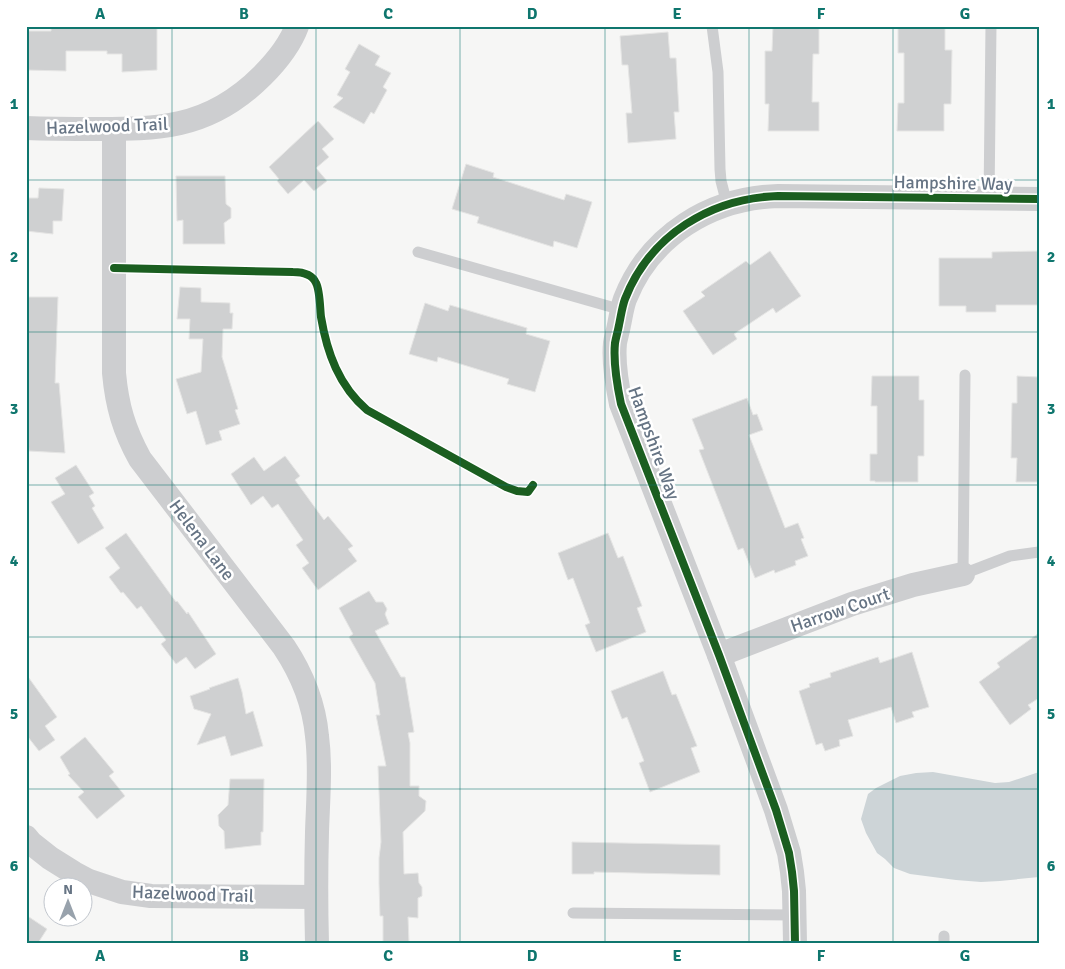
<svg xmlns="http://www.w3.org/2000/svg" width="1065" height="969" viewBox="0 0 1065 969" font-family="Signika,sans-serif">
  <rect width="100%" height="100%" fill="#f6f6f5"/>
  <polygon fill="#cdd4d7" points="933,772 995,783 1009,782 1039,772 1039,877 1000,881 981,882 956,880 910,874 894,868 885,859 877,853 866,833 861,819 868,794 876,788 900,776 916,773"/>
  <g fill="#cfd0d1" stroke="#e5e5e4">
    <polygon points="51,26 157,26 157,70 122,72 122,54 107,54 107,51 66,51 66,71 26,70 26,31 51,31"/>
    <polygon points="773,26 819,26 819,54 813,54 812,102 819,102 819,131 768,131 769,104 765,104 765,51 772,51"/>
    <polygon points="898,26 945,26 945,50 952,50 951,104 944,104 944,131 897,131 898,103 904,103 904,53 898,53"/>
    <polygon points="668,32 670,58 676,58 679,112 674,112 676,139 628,143 626,113 632,113 628,65 622,65 620,36"/>
    <polygon points="359,44 380,56 375,65 391,73 383,87 387,90 374,114 371,112 364,124 333,107 343,98 337,95 350,72 345,69"/>
    <polygon points="318,121 334,139 322,149 329,157 316,168 327,181 314,191 304,180 288,194 277,181 279,179 269,167"/>
    <polygon points="466,164 494,173 493,177 564,200 566,194 592,202 577,248 554,241 553,247 477,223 479,217 452,209"/>
    <polygon points="176,176 225,176 226,204 231,208 231,218 224,223 225,244 183,244 183,220 177,221"/>
    <polygon points="39,188 64,189 62,221 53,221 53,234 26,231 26,198 38,198"/>
    <polygon points="770,251 801,296 776,313 773,308 734,334 737,339 713,355 683,311 705,296 701,292 746,261 750,265"/>
    <polygon points="1039,251 1039,305 996,305 996,312 966,312 966,306 939,306 939,258 992,258 992,252"/>
    <polygon points="180,287 201,288 201,302 230,303 230,313 233,313 232,329 223,329 222,357 238,409 235,410 240,424 219,431 222,440 206,445 196,411 187,414 176,379 201,372 203,339 189,339 190,319 177,319"/>
    <polygon points="28,297 58,297 55,383 59,383 65,453 29,451 27,432 26,432 26,317 27,317"/>
    <polygon points="425,303 448,311 450,305 527,328 526,334 550,341 535,392 507,384 509,379 438,357 437,362 409,354"/>
    <polygon points="872,376 919,376 919,400 924,400 924,456 918,456 918,482 875,482 875,481 870,481 870,454 877,454 877,406 871,406"/>
    <polygon points="1017,376 1039,377 1039,482 1016,482 1017,458 1011,458 1012,403 1017,403"/>
    <polygon points="747,398 753,415 757,414 763,430 749,435 785,528 798,523 804,538 801,539 808,556 795,561 796,565 775,573 774,570 755,578 743,548 738,550 699,450 704,449 692,419"/>
    <polygon points="285,456 300,476 295,480 324,520 328,516 353,546 348,549 357,561 318,590 302,568 309,563 296,545 303,540 278,504 272,508 263,496 251,505 231,474 254,457 264,471"/>
    <polygon points="76,465 94,493 89,496 95,506 92,508 104,528 78,544 51,502 65,494 55,478"/>
    <polygon points="126,533 176,602 177,601 187,614 188,612 216,654 195,669 186,657 176,664 161,644 166,640 141,606 137,609 123,592 121,593 109,577 120,568 105,548"/>
    <polygon points="608,533 618,558 623,556 642,606 637,608 646,632 596,652 585,625 590,623 573,578 568,580 558,553"/>
    <polygon points="369,591 376,602 383,602 387,609 385,614 389,624 375,631 401,677 405,677 414,732 408,733 410,743 410,786 419,786 419,796 426,801 425,811 403,832 404,874 418,873 419,883 422,887 422,896 418,898 418,918 408,917 409,943 383,943 383,916 380,916 379,883 379,858 381,842 378,766 386,766 376,715 380,715 375,683 349,637 353,634 339,608"/>
    <polygon points="1039,633 1039,698 1028,705 1031,709 1010,725 979,682 1000,667 997,663"/>
    <polygon points="912,652 929,707 912,712 914,717 896,723 891,707 848,720 853,736 839,740 840,746 825,751 822,743 816,745 799,691 810,687 809,684 831,677 830,673 878,657 880,663"/>
    <polygon points="663,671 672,695 676,694 697,746 691,748 700,772 650,792 639,763 644,761 627,717 622,719 611,691"/>
    <polygon points="26,674 57,717 45,726 55,740 39,751 28,737 26,738"/>
    <polygon points="238,678 242,692 246,714 253,711 263,746 231,756 225,736 197,745 211,714 194,709 190,696 210,689 209,688"/>
    <polygon points="85,737 114,772 109,776 125,796 97,819 78,797 84,792 68,775 70,774 60,757"/>
    <polygon points="230,779 264,779 263,832 261,832 261,845 225,849 224,831 219,826 218,815 228,805"/>
    <polygon points="572,842 720,845 720,875 594,872 594,874 572,874"/>
    <polygon points="26,915 47,929 38,943 26,943"/>
  </g>
  <g fill="none" stroke-linecap="round" stroke-linejoin="round">
    <g stroke="#cdced0" stroke-width="11">
      <polyline points="712,26 718,72 720,169 721,181 727,204"/>
      <polyline points="989,199 991,26"/>
      <polyline points="418,252 622,310"/>
      <polyline points="965,375 963,574 1010,556 1039,552"/>
      <polyline points="573,913 795,915"/>
      <polyline points="944,943 944,936"/>
    </g>
    <g stroke="#cdced0" stroke-width="24">
      <path d="M 26,128 C 51,129 75,129 99,129 C 126,129 153,129 180,123 C 211,116 239,99 262,76 C 276,62 290,45 297,26"/>
      <path d="M 114,129 L 114,373 C 117,406 124,430 140,459 L 284,647 C 302,674 314,704 317,736 C 321,767 318,800 317,832 C 316,869 316,906 317,943"/>
      <polyline points="719,655 852,604 913,585 963,574"/>
      <polyline points="26,837 31,843 50,858 74,873 89,881 122,892 151,896 316,897"/>
      <path d="M 795,943 L 794,891 L 792,872 L 789,853 L 776,810 L 719,655 L 621,404 C 617,385 613,363 615,343 C 616,337 618,331 619,325 C 621,316 622,307 625,299 C 650,235 711,198 778,196 L 1039,199"/>
    </g>
    <g stroke="#fff" stroke-width="11">
      <g id="cycleway">
        <path d="M 114,268 L 293,272 C 302,272 312,274 316,283 C 320,290 320,309 321,317 C 327,353 339,386 367,410 L 506,487 L 517,491 L 528,492 L 533,485"/>
        <path d="M 795,943 L 794,891 L 792,872 L 789,853 L 776,810 L 719,655 L 621,404 C 617,385 613,363 615,343 C 616,337 618,331 619,325 C 621,316 622,307 625,299 C 650,235 711,198 778,196 L 1039,199"/>
      </g>
    </g>
    <use href="#cycleway" stroke="#1b5e20" stroke-width="8"/>
  </g>
  <path fill="none" stroke="#0f766e" stroke-width="1" stroke-opacity="0.55" d="M 172,26 L 172,943M 316,26 L 316,943M 460,26 L 460,943M 605,26 L 605,943M 749,26 L 749,943M 893,26 L 893,943M 26,180 L 1039,180M 26,332 L 1039,332M 26,485 L 1039,485M 26,637 L 1039,637M 26,789 L 1039,789"/>
  <g text-anchor="middle" dominant-baseline="central" stroke-width="5" stroke-linejoin="round" paint-order="stroke">
    <g font-size="18" fill="#667484" stroke="#fff">
      <text transform="translate(107 126) rotate(-2)">Hazelwood Trail</text>
      <text transform="translate(953 183) rotate(1)">Hampshire Way</text>
      <text transform="translate(654 443) rotate(70)">Hampshire Way</text>
      <text transform="translate(202 540) rotate(53)">Helena Lane</text>
      <text transform="translate(840 610) rotate(-19)">Harrow Court</text>
      <text transform="translate(193 894) rotate(2)">Hazelwood Trail</text>
    </g>
  </g>
  <rect width="1065" height="969" fill="none" stroke="#ffffff" stroke-width="55"/>
  <g transform="translate(68 902)"><circle r="24" fill="#ffffff" stroke="#c2c7ce"/>
  <path d="M0-4L9 19L0 12L-9 19Z" fill="#98a2ac"/>
  <text y="-8" font-size="14" font-weight="bold" text-anchor="middle" fill="#667484">N</text>
  </g>
  <rect x="28" y="28" width="1010" height="914" fill="none" stroke="#0f766e" stroke-width="2"/>
  <g font-size="16" text-anchor="middle" font-weight="bold" fill="#0f766e">
    <text x="100" y="19">A</text>
    <text x="244" y="19">B</text>
    <text x="388" y="19">C</text>
    <text x="532" y="19">D</text>
    <text x="677" y="19">E</text>
    <text x="821" y="19">F</text>
    <text x="965" y="19">G</text>
    <text x="14" y="109">1</text>
    <text x="1051" y="109">1</text>
    <text x="14" y="262">2</text>
    <text x="1051" y="262">2</text>
    <text x="14" y="414">3</text>
    <text x="1051" y="414">3</text>
    <text x="14" y="566">4</text>
    <text x="1051" y="566">4</text>
    <text x="14" y="719">5</text>
    <text x="1051" y="719">5</text>
    <text x="14" y="871">6</text>
    <text x="1051" y="871">6</text>
    <text x="100" y="961">A</text>
    <text x="244" y="961">B</text>
    <text x="388" y="961">C</text>
    <text x="532" y="961">D</text>
    <text x="677" y="961">E</text>
    <text x="821" y="961">F</text>
    <text x="965" y="961">G</text>
  </g>
</svg>
